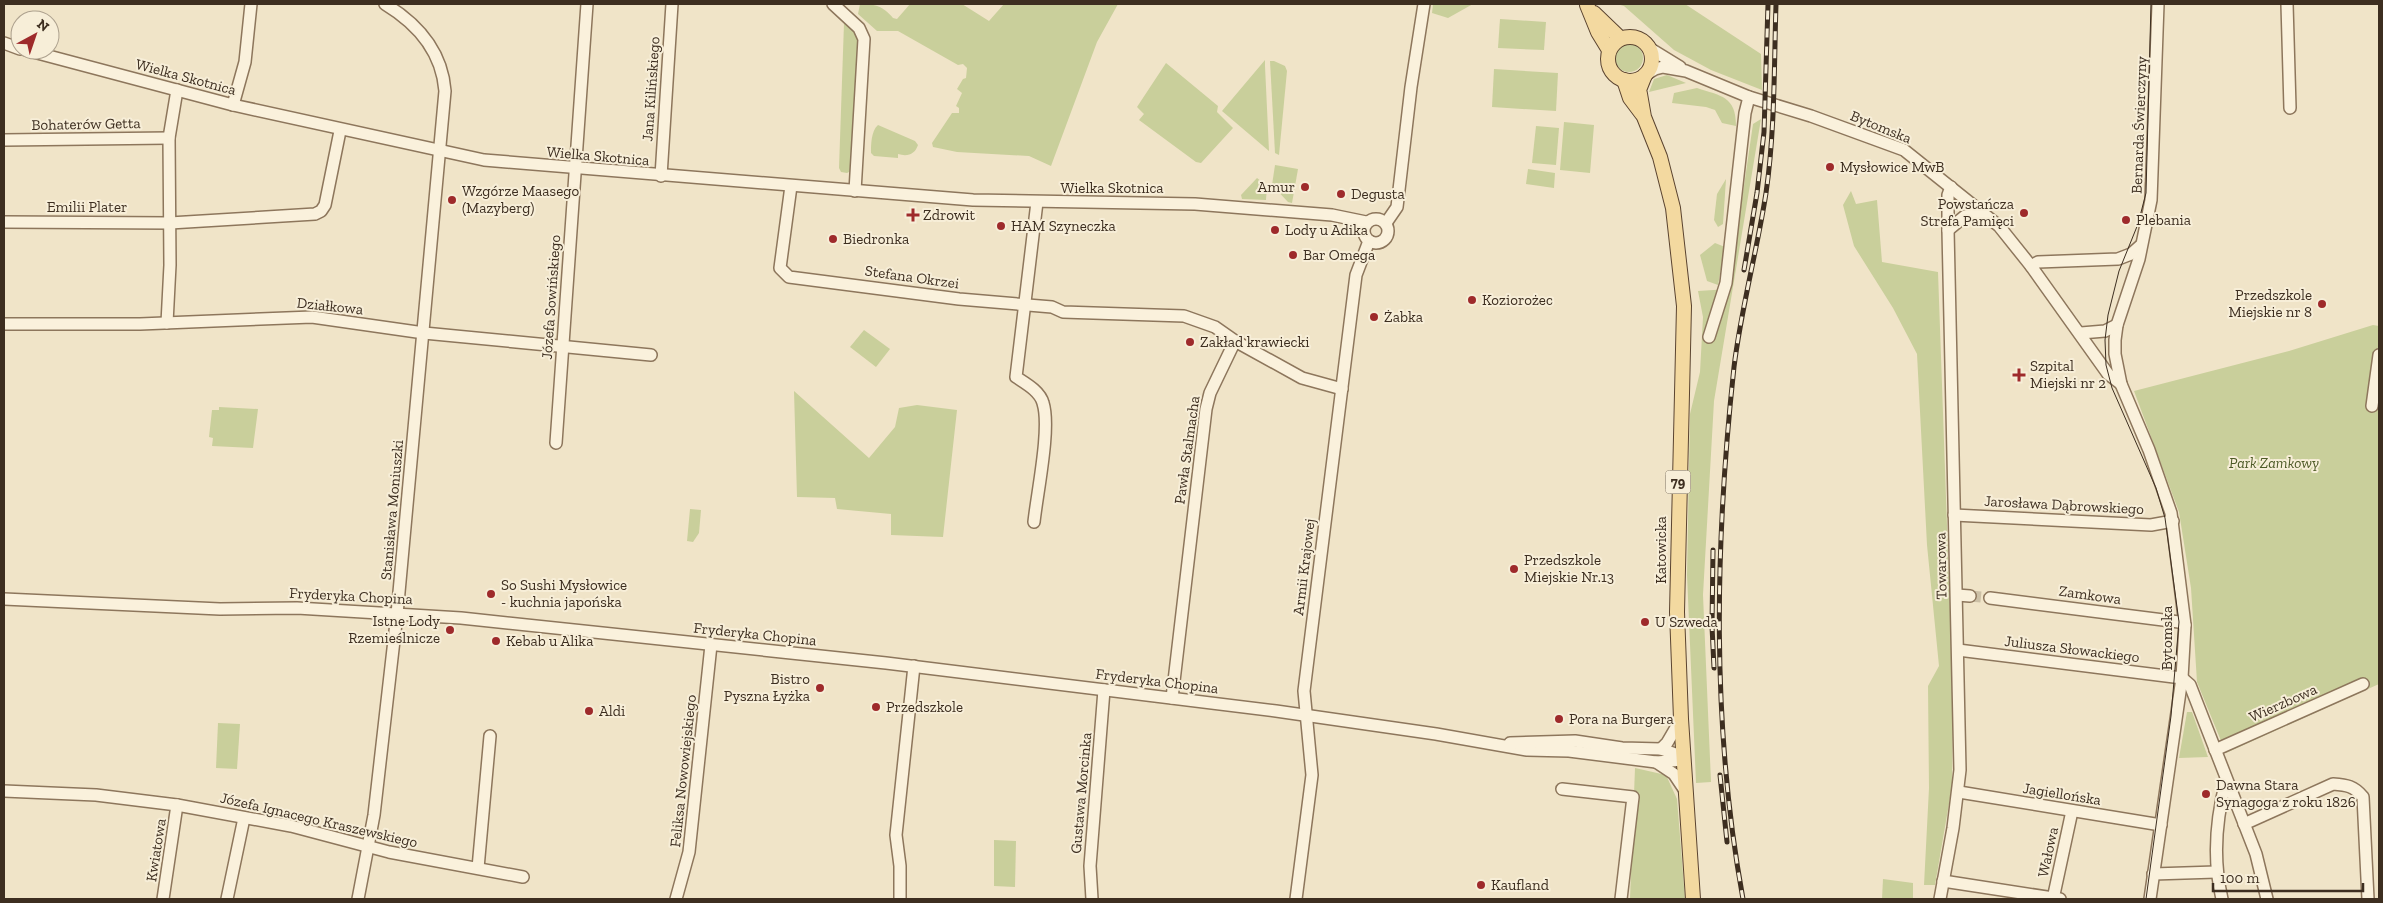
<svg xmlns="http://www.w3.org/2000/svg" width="2383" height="903" viewBox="0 0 2383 903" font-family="'Zilla Slab',serif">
  <rect width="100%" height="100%" fill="#f0e4c8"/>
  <g fill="#c9cf9b">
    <path d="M 860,4 C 875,4 883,6 893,18 L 897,19 L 910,4 L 962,4 L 989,21 L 1004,4 L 1118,4 L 1097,42 L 1051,166 L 1029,156 L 957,152 L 933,147 L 932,143 L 952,113 L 959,113 L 959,108 L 956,106 L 962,93 L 957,89 L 963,79 L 966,78 L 967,68 L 963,64 L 958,65 L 898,31 L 877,31 L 858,14 Z"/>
    <polygon points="1433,4 1473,4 1448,18 1432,13"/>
    <polygon points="1617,4 1685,4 1761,54 1762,90 1711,70 1674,50 1624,6"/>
    <polygon points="1500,19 1546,22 1544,50 1498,48"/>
    <polygon points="844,23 849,23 859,39 851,171 847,173 841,172 839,168"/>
    <circle cx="1629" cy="58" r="14"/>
    <polygon points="1265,60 1265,66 1269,151 1222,111"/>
    <polygon points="1270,61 1274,61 1285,66 1287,71 1279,155 1275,153"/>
    <polygon points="1166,63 1218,106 1217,112 1233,128 1201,163 1196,162 1139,120 1144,114 1137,107"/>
    <polygon points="1494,69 1558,73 1556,111 1492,107"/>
    <polygon points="1667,75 1686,83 1649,92 1654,79"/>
    <path d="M 1697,88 C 1721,96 1736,96 1736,126 L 1722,123 L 1715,110 L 1706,107 L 1672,103 L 1674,93 Z"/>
    <polygon points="1761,119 1714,401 1703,595 1711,782 1696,783 1687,575 1690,414 1700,372 1703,317 1698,291 1729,289 1753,124"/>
    <polygon points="1564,122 1594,125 1590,173 1560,170"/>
    <path d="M 878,125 L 915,141 L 918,145 C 915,154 908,157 898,154 L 898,158 L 874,156 L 871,153 C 871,145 871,131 878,125 Z"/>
    <polygon points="1536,126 1559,128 1556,165 1532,163"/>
    <polygon points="1275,165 1298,169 1292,203 1288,202 1272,185"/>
    <polygon points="1528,169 1555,173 1554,188 1526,184"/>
    <polygon points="1257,178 1267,186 1266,200 1242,199 1241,195"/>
    <polygon points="1726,179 1723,224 1718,227 1714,220 1717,194"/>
    <polygon points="1851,191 1856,204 1877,200 1882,262 1938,272 1953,695 1952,786 1935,885 1924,885 1929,788 1928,686 1939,666 1927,545 1917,354 1893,308 1854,246 1843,205"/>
    <polygon points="1715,243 1725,247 1718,285 1707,281 1700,255"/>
    <polygon points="2373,325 2379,326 2379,684 2226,753 2197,682 2191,588 2179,512 2134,391 2289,351"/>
    <polygon points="864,330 890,349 876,367 850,347"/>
    <polygon points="794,391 869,458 895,427 899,408 917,405 957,410 943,537 891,535 891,514 837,509 835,498 797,497"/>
    <polygon points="219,407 258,409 253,448 212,446 213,438 209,437 212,410 219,410"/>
    <polygon points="690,509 701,510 699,533 693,542 687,541"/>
    <polygon points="2187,712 2192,712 2208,757 2179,758"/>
    <polygon points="218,723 240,724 237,769 216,768"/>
    <polygon points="1635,768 1666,775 1677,799 1685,899 1630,899"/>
    <polygon points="994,840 1016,841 1015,887 994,886"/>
    <polygon points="1883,879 1913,883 1913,899 1882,899"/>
  </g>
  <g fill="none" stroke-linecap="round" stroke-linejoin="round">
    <polyline stroke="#ccc0a6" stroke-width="11" stroke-dasharray="11 5.5" stroke-linecap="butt" points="1970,596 1990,598"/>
    <g stroke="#8d765c" stroke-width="14">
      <g id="minor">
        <polyline points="833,4 859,28 864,39 855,191"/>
        <polyline points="2287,4 2290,108"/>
        <polyline points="4,43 20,49"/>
        <polyline points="1649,48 1680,67"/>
        <polyline points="26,50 233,105 484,160 973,200 1195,204 1332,215 1366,222"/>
        <polyline points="1645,75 1655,69 1663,67 1686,71 1749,97 1811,116 1904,150 1999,226 2031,266 2108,374 2121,384"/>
        <polyline points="233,105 245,62 251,4"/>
        <polyline points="4,140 169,138"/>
        <polyline points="661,176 672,4"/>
        <polyline points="791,186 780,268 789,277 959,299 1052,307 1063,312 1184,316 1215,327 1235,341 1302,378 1342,389"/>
        <circle cx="1376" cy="231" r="12"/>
        <polyline points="4,222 170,223 315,214 321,211 325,205 340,131"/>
        <polyline points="1386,223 1397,207 1411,87 1424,4"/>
        <polyline points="1948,230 1965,216 1983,213"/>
        <polyline points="2031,266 2038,262 2118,259 2131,254 2140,246"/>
        <polyline points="167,323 170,265 169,138 177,90"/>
        <polyline points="4,324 140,324 312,317 424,333 651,355"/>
        <polyline points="2081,333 2105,331 2117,325"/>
        <polyline points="1709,337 1726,283 1745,113 1749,97"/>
        <polyline points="2372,406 2379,355"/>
        <polyline points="556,443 587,4"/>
        <polyline points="1954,515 2151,525 2173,521"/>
        <path d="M 1034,522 C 1037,493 1051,428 1043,403 C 1040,391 1025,383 1016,377 L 1037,202"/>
        <polyline points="1957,595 1970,596"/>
        <polyline points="1990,598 2179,622 2185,625"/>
        <polyline points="4,599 220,609 297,608 461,618 886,663 1276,711 1436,734 1527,750 1569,751 1656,762 1684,760"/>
        <polyline points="1958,650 2182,678"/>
        <polyline points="2182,678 2190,685 2256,854 2267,899"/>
        <polyline points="1172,698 1206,409 1210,393 1235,341"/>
        <polyline points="1510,743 1575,741 1622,748 1661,749 1684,757"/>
        <polyline points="1661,749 1667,743 1681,719"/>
        <polyline points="2215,750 2363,684"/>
        <polyline points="1656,762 1674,774 1686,792"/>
        <polyline points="1562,789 1633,797 1621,899"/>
        <polyline points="4,791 96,795 177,805 291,826 389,852 523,877"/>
        <polyline points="1959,792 2161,825"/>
        <path d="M 2244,824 L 2333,784 C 2347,785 2354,786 2363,797 L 2368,899"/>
        <polyline points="478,868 490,736"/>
        <polyline points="2153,874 2216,872"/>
        <polyline points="1943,881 2060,899"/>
        <polyline points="163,899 177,805"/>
        <polyline points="227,899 244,818"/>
        <path d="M 358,899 L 374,815 L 397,614 L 445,91 C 442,51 418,24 385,4"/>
        <polyline points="676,899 689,852 711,645"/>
        <polyline points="900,899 900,866 896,835 914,666"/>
        <polyline points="1092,899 1090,866 1104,690"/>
        <polyline points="1296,899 1312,775 1304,691 1356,275 1369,241"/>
        <polyline points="1940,899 1953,828 1960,770 1948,230 1948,195 1951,187"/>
        <polyline points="2053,899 2072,811"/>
        <polyline points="2150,899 2182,678 2185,625 2171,513 2149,450 2121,384 2115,354 2115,340 2117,325 2139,259 2151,200 2158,4"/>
        <path d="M 2222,899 C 2213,861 2216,819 2226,781"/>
      </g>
    </g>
    <g stroke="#5b4430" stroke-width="16">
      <g id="major">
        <polyline points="1587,5 1598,32 1609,50"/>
        <polyline points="1594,13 1620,38"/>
        <circle cx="1630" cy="59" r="22"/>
        <polyline points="1645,75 1639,90 1640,94 1644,117 1660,157 1673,208 1684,306 1677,612 1681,719 1693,899"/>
        <polyline points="1624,80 1630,98 1642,114"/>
      </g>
    </g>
    <use href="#minor" stroke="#faf1dc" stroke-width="11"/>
    <use href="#major" stroke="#f3d9a0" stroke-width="14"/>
    <polyline stroke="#3d2e20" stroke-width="1" points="2146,899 2171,716 2179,622 2165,518 2156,488 2112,388 2106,365 2105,340 2108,315 2119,271 2138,224 2146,193 2151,4"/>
    <g stroke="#3d2e20" stroke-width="5">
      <g id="rail">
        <polyline points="1744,270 1757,193 1764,132 1768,4"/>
        <polyline points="1713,550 1712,626 1714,668"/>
        <polyline points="1720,775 1727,842"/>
        <path d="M 1743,899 C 1711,724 1715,543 1734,367 C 1741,309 1757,251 1766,193 C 1775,131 1774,67 1776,4"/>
      </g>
    </g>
    <use href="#rail" stroke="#f7eed8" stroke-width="3" stroke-dasharray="9" stroke-linecap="butt"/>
  </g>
  <g fill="#9e2a2b" stroke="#f7eed8" stroke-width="2">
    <circle cx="1830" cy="167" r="5"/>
    <circle cx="1305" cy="187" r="5"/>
    <circle cx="1341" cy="194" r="5"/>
    <circle cx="452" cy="200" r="5"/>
    <circle cx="2024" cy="213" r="5"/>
    <path d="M910.5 207.5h5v5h5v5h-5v5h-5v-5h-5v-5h5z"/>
    <circle cx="2126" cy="220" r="5"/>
    <circle cx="1001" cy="226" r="5"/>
    <circle cx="1275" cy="230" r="5"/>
    <circle cx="833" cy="239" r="5"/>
    <circle cx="1293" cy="255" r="5"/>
    <circle cx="1472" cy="300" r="5"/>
    <circle cx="2322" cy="304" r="5"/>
    <circle cx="1374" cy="317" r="5"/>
    <circle cx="1190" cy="342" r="5"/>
    <path d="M2016.5 367.5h5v5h5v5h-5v5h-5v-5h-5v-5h5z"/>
    <circle cx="1514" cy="569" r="5"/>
    <circle cx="491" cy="594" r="5"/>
    <circle cx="1645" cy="622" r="5"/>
    <circle cx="450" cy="630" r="5"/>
    <circle cx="496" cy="641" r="5"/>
    <circle cx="820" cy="688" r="5"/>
    <circle cx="876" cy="707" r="5"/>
    <circle cx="589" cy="711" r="5"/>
    <circle cx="1559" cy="719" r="5"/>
    <circle cx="2206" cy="794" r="5"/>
    <circle cx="1481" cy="885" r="5"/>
  </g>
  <g text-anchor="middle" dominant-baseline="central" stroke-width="4" stroke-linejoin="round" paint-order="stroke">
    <rect fill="#f7eed8" stroke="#756857" stroke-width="1" x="1665.5" y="470.5" width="25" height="23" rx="4"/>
    <g font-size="14" font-weight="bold" fill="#3d2e20">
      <text x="1678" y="482">79</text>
    </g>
    <g font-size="15" fill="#3d2e20" stroke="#f7eed8">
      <text transform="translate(186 77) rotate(15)">Wielka Skotnica</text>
      <text transform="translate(651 89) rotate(-86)">Jana Kilińskiego</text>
      <text transform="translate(86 124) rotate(-1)">Bohaterów Getta</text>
      <text transform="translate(2139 125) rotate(-88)">Bernarda Świerczyny</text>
      <text transform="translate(1881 127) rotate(22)">Bytomska</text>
      <text transform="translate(598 156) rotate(5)">Wielka Skotnica</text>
      <text x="1112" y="188">Wielka Skotnica</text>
      <text x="87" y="207">Emilii Plater</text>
      <text transform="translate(912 277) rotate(8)">Stefana Okrzei</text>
      <text transform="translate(551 297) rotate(-86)">Józefa Sowińskiego</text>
      <text transform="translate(330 306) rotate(6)">Działkowa</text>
      <text transform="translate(1187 450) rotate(-82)">Pawła Stalmacha</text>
      <text transform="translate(2064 505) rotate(3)">Jarosława Dąbrowskiego</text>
      <text transform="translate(392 510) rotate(-85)">Stanisława Moniuszki</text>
      <text transform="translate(1661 550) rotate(-90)">Katowicka</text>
      <text transform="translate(1941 566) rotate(-91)">Towarowa</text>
      <text transform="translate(1304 567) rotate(-83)">Armii Krajowej</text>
      <text transform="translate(2090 595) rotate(8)">Zamkowa</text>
      <text transform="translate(351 596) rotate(3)">Fryderyka Chopina</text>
      <text transform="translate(755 634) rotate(6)">Fryderyka Chopina</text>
      <text transform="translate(2167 638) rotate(-90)">Bytomska</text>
      <text transform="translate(2072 649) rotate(7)">Juliusza Słowackiego</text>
      <text transform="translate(1157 681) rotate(7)">Fryderyka Chopina</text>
      <text transform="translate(2283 703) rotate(-24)">Wierzbowa</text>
      <text transform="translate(683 771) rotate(-84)">Feliksa Nowowiejskiego</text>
      <text transform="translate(1081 793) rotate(-85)">Gustawa Morcinka</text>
      <text transform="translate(2062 794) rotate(9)">Jagiellońska</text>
      <text transform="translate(319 820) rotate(13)">Józefa Ignacego Kraszewskiego</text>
      <text transform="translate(156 850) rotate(-81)">Kwiatowa</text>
      <text transform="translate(2048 852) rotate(-78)">Wałowa</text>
    </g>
    <g font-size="15" fill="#3d2e20" stroke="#f7eed8" text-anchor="start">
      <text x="1840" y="167">Mysłowice MwB</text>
      <text x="1295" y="187" text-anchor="end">Amur</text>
      <text x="462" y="191">Wzgórze Maasego<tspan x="462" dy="17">(Mazyberg)</tspan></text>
      <text x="1351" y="194">Degusta</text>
      <text x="2014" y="204" text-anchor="end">Powstańcza<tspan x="2014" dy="17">Strefa Pamięci</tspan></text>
      <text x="923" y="215">Zdrowit</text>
      <text x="2136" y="220">Plebania</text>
      <text x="1011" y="226">HAM Szyneczka</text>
      <text x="1285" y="230">Lody u Adika</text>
      <text x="843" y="239">Biedronka</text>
      <text x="1303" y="255">Bar Omega</text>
      <text x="2312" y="295" text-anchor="end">Przedszkole<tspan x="2312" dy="17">Miejskie nr 8</tspan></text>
      <text x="1482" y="300">Koziorożec</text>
      <text x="1384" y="317">Żabka</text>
      <text x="1200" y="342">Zakład krawiecki</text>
      <text x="2030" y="366">Szpital<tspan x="2030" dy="17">Miejski nr 2</tspan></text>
      <text x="1524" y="560">Przedszkole<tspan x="1524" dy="17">Miejskie Nr.13</tspan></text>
      <text x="501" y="585">So Sushi Mysłowice<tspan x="501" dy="17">- kuchnia japońska</tspan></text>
      <text x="440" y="621" text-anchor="end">Istne Lody<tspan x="440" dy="17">Rzemieślnicze</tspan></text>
      <text x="1655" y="622">U Szweda</text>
      <text x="506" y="641">Kebab u Alika</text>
      <text x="810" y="679" text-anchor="end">Bistro<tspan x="810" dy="17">Pyszna Łyżka</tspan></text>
      <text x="886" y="707">Przedszkole</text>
      <text x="599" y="711">Aldi</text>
      <text x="1569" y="719">Pora na Burgera</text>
      <text x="2216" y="785">Dawna Stara<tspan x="2216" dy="17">Synagoga z roku 1826</tspan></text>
      <text x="1491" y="885">Kaufland</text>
    </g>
    <g font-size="15" font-style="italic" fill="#4d5a26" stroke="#f7eed8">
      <text x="2274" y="463">Park Zamkowy</text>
    </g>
  </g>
  <rect width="2383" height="903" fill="none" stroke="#3d2e20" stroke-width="10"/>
  <g transform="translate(35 35) rotate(40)"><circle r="24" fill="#f7eed8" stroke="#ada18e"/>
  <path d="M0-4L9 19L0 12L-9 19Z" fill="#9e2a2b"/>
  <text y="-8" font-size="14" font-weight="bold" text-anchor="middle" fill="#3d2e20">N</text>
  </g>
  <path d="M2213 883v8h150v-8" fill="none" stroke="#3d2e20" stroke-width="2.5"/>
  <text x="2220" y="883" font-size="15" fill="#3d2e20" stroke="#f7eed8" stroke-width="4" paint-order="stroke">100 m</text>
</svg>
